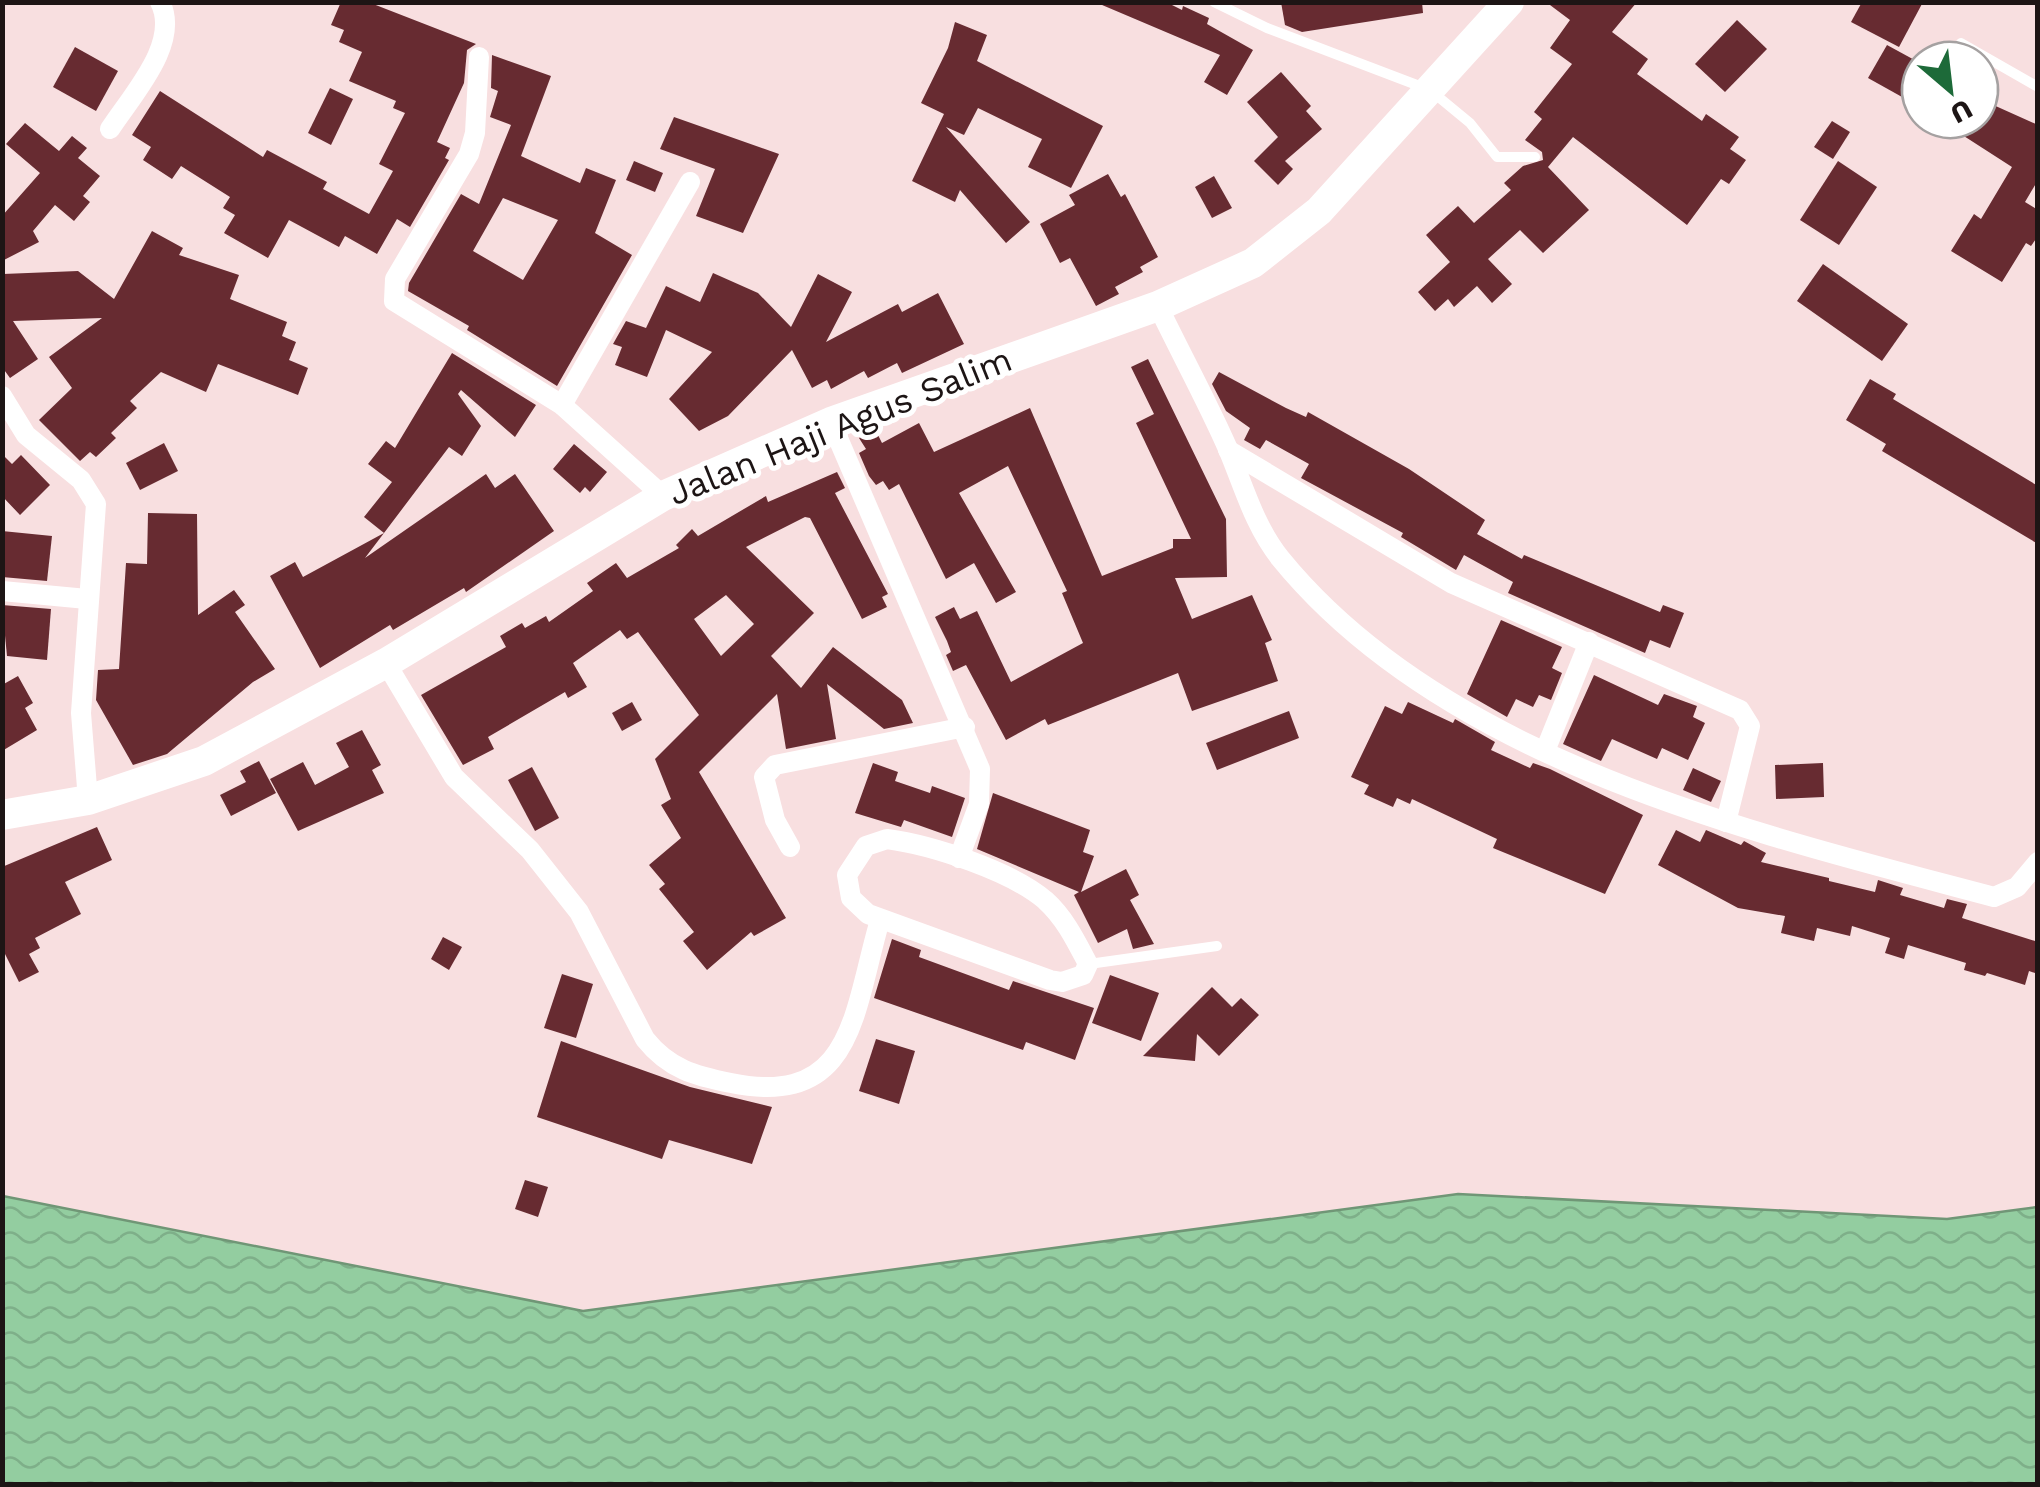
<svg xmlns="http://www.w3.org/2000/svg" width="2040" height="1487" viewBox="0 0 2040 1487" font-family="'Work Sans',sans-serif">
  <defs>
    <pattern id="water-waves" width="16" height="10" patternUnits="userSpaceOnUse" patternTransform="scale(2.5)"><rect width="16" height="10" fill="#93cda0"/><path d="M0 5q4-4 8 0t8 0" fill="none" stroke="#7eaf89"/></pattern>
  </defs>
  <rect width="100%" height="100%" fill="#f8dfe0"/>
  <polygon fill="url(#water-waves)" stroke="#709676" stroke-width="2.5" points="1458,1194 1947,1219 2037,1207 2037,1484 3,1484 3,1196 583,1311"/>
  <g fill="#672b31" fill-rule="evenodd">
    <polygon points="341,2 368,2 476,44 467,50 464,83 437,142 450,148 445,158 449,160 410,227 397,219 377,254 345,236 339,247 289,220 268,258 224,233 235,215 223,208 230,197 181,166 172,179 143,160 151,147 132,135 160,91 263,157 267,150 327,182 323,189 369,214 393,171 379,164 405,113 393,108 396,101 349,81 362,52 339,42 344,30 331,25"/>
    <polygon points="1095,2 1166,2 1182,10 1183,6 1209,18 1207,24 1253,50 1227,95 1204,82 1220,55"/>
    <polygon points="1281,2 1422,2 1423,13 1302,32 1285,25"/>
    <polygon points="1546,2 1637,2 1612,32 1648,59 1637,74 1702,121 1706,114 1739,137 1730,149 1746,160 1729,184 1721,179 1687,225 1573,137 1548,167 1589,210 1543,253 1520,230 1488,259 1512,284 1492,303 1477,286 1454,307 1448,299 1435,311 1418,292 1450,262 1426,235 1458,206 1474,223 1511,190 1504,183 1523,166 1543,160 1542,152 1525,140 1542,119 1534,112 1572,64 1550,48 1570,20"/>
    <polygon points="1862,2 1923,2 1899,47 1851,22"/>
    <polygon points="1737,20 1767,49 1725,92 1695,64"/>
    <polygon points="955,22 987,35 977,61 1103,126 1071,188 1028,167 1042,139 978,108 964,135 946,127 1030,222 1006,243 960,190 955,202 912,181 944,114 921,103 948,48"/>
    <polygon points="1887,45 1920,63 1920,107 1868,78"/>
    <polygon points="75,47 118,71 96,111 53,87"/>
    <path d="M 492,55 L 551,76 L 521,156 L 580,183 L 586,168 L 616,180 L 595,233 L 632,255 L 557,386 L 467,330 L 469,326 L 408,291 L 409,283 L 461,194 L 479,204 L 511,125 L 490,117 L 498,91 L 491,88 ZM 503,198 L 558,220 L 523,280 L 473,251 Z"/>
    <polygon points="1281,72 1311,106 1306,111 1322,129 1285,161 1293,169 1278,185 1254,161 1278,137 1247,102"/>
    <polygon points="330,88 353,99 331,145 308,133"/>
    <polygon points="1980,99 2038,125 2038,180 2025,202 2038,210 2038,236 2031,246 2026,243 2002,282 1951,251 1974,214 1981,219 2012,167 1939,120 1980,120"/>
    <polygon points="674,117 779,154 743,233 696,216 715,169 660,149"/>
    <polygon points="1832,121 1850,132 1833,159 1814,147"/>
    <polygon points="25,123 59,151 72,136 87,148 78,158 100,176 83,196 90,202 74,221 55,205 33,231 39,242 2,261 2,216 40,173 6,144"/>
    <polygon points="634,161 663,173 655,192 626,180"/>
    <polygon points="1838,161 1877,187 1839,245 1800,220"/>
    <polygon points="1108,174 1121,197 1125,194 1158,257 1140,267 1143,272 1115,287 1119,294 1096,306 1070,258 1060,263 1040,224 1075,205 1069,195"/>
    <polygon points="1214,176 1232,208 1212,218 1195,187"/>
    <polygon points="152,231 183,248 179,255 239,275 230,299 287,322 282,336 296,342 289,360 308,368 298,395 218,364 206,392 161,372 130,401 137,408 111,433 116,438 96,457 90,452 80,461 39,420 72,388 49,357 102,318 13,321 38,359 10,378 2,367 3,274 78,271 114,299"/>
    <polygon points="1823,264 1908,324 1882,361 1797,301"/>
    <polygon points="713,273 758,293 791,327 818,274 852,292 826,342 898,304 902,312 938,293 964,344 902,373 897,363 868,378 864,371 831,389 827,380 812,388 792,350 728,416 699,431 669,399 712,352 666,330 647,377 615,365 622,347 613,344 626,321 646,328 666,286 700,302"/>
    <polygon points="452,353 536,405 515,437 461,390 458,394 481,426 462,456 449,447 384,533 364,517 392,482 368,464 386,441 395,448"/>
    <polygon points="1148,359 1226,519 1227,577 1175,578 1192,619 1252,595 1272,640 1265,643 1278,681 1192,711 1178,673 1048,725 1045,719 1006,740 966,665 953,671 946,655 951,652 947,641 935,617 954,607 960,619 977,611 1011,682 1083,643 1062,593 1067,591 1008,466 959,493 1016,592 996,603 974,563 946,579 899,484 889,490 883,481 876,485 869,476 859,453 866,449 859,438 875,429 882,443 919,423 934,452 1030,408 1102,576 1173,548 1173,539 1191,539 1136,423 1154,414 1131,367"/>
    <polygon points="1219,372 1286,408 1306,417 1308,412 1409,469 1485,520 1477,534 1522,559 1524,555 1660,612 1663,605 1684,613 1670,648 1650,640 1645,653 1508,593 1513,582 1464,555 1456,570 1401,537 1403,533 1301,478 1309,464 1266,440 1260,449 1244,440 1250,428 1226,411 1212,384"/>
    <polygon points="1870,379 1896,394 1893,399 2038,486 2038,544 1882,451 1886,444 1846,420"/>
    <polygon points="164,443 178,471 140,490 126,463"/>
    <polygon points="574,444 607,472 590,492 585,487 580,493 553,469"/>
    <polygon points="2,454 12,464 21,455 50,485 20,515 2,496"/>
    <path d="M 837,472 L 845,488 L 835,493 L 888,594 L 882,597 L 887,607 L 862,619 L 810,518 L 805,517 L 746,547 L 814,613 L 771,656 L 801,688 L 833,647 L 902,700 L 913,723 L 884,729 L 827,684 L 836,739 L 786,749 L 777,694 L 699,772 L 786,918 L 754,936 L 751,932 L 707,970 L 683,941 L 694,932 L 659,889 L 665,884 L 649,865 L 681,838 L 661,805 L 671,799 L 655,759 L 699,715 L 638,632 L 627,639 L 620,630 L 573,663 L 587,687 L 568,698 L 565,692 L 488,737 L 494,749 L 463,765 L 421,695 L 506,647 L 500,636 L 522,623 L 525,628 L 546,616 L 549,622 L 593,591 L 587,583 L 616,563 L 627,578 L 679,548 L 676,545 L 692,529 L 698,536 L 766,496 L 768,502 ZM 726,595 L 754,624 L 721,656 L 694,619 Z"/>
    <polygon points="486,474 495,488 515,474 554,531 466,592 464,588 393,630 390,625 320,668 270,576 295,562 303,577 384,533 365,558"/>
    <polygon points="148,513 197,514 198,615 234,590 245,605 235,612 275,669 253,682 167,754 133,765 96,700 98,670 119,669 126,563 147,564"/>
    <polygon points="2,531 52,536 47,581 2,577"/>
    <polygon points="2,605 51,609 47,660 7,656"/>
    <polygon points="1501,620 1562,647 1552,668 1562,673 1551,700 1539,695 1533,707 1516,699 1507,717 1467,694"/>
    <polygon points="1594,675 1658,705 1664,694 1697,706 1693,717 1705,723 1688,760 1662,748 1657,759 1612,739 1601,761 1563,744"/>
    <polygon points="18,676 33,703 25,708 37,730 2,751 2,685"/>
    <polygon points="632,702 642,720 622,731 612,713"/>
    <polygon points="1408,702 1453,723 1455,719 1495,742 1491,750 1530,768 1533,763 1550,769 1643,815 1605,894 1493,848 1497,839 1412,799 1410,804 1397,798 1393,807 1364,794 1369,785 1351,777 1385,706 1402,714"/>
    <polygon points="1289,711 1299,738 1217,770 1206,743"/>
    <polygon points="362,730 381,765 372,770 384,793 298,831 270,779 303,762 315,785 349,767 336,743"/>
    <polygon points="259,761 276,793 231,816 220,795 246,782 240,771"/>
    <polygon points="873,763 898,772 895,781 930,793 932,786 965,798 952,837 904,820 901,827 855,813"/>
    <polygon points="1823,763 1824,797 1776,799 1775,765"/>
    <polygon points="532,767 559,818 535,831 508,780"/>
    <polygon points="1693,768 1721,781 1711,802 1683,790"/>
    <polygon points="993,793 1090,830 1083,852 1094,856 1081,892 1126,869 1139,895 1130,900 1154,944 1133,949 1127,929 1098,943 1074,895 1079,892 977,849"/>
    <polygon points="97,827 112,860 65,882 81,914 35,938 40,948 29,954 39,972 19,982 2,948 2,867"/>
    <polygon points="1676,830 1700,842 1706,830 1741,845 1744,841 1766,853 1761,862 1829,878 1829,881 1875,892 1878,880 1903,888 1900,895 1944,908 1947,899 1967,904 1962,918 2038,942 2038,974 2029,971 2025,985 1987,973 1985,976 1964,970 1966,963 1908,945 1904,959 1885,953 1890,938 1852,926 1850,936 1817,928 1814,941 1781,933 1785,916 1738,908 1658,865"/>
    <polygon points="443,937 462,947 449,970 431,959"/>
    <polygon points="892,939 921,950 919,957 1009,990 1013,981 1094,1008 1075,1060 1026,1042 1023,1050 874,998"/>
    <polygon points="562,974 593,984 576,1038 544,1028"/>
    <polygon points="1110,975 1159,993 1141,1041 1092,1023"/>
    <polygon points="1212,987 1232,1007 1241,998 1259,1015 1219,1056 1197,1034 1195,1061 1143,1056"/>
    <polygon points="876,1039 915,1051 899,1104 859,1091"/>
    <polygon points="561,1041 690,1087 772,1107 752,1164 669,1140 662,1159 537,1117"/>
    <polygon points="525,1180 548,1187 538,1217 515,1209"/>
  </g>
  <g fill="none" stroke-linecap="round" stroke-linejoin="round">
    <g stroke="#fff" stroke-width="10">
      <polyline points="1214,2 1267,28 1430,90 1470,123 1497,157 1535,157"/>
      <polyline points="1961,43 2038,87"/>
      <polyline points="1089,964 1217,946"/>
    </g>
    <g stroke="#fff" stroke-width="20">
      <polyline points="479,57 475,133 469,154 395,279 394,301 562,405 663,496"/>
      <path d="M 110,129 C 132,95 181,43 160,2"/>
      <path d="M 1158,306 C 1181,354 1207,401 1228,449 C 1244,487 1254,525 1280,558 C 1445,761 1753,833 1994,897 L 2017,887 L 2038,862"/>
      <polyline points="2,396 26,435 81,480 96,504 81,713 88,800"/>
      <polyline points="562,405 690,182"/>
      <polyline points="831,422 980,769 979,804 959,858"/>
      <polyline points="1228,450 1451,583 1740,710 1750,726 1726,822"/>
      <polyline points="2,591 87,599"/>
      <path d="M 386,663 L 454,777 L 530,850 L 579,912 L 645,1039 C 669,1069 695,1076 731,1083 C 854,1108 853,1012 880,920"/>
      <polyline points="1545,751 1589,642"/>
      <path d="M 887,839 C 932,845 1011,871 1045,900 C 1065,918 1076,941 1088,964 L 1083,975 L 1062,982 L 1050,980 L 868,914 L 851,898 L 847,875 L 866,846 Z"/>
      <polyline points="790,847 775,820 764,777 775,765 965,727"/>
    </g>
    <polyline stroke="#fff" stroke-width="30" points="2,815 88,800 204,761 386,663 663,496 831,422 1158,306 1253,263 1319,211 1509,2"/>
  </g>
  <g text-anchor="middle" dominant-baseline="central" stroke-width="10" stroke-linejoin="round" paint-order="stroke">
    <g font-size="35" fill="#1d1515" stroke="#fff">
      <text transform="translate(840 426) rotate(-22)">Jalan Haji Agus Salim</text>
    </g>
  </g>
  <rect width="2040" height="1487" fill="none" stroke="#1d1515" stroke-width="10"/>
  <g transform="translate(1950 90) rotate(152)"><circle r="48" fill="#ffffff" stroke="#a5a1a1" stroke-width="2.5"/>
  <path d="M0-8L18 38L0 25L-18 38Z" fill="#1d6a39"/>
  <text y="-15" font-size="28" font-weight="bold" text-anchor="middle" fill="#1d1515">U</text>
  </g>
</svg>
